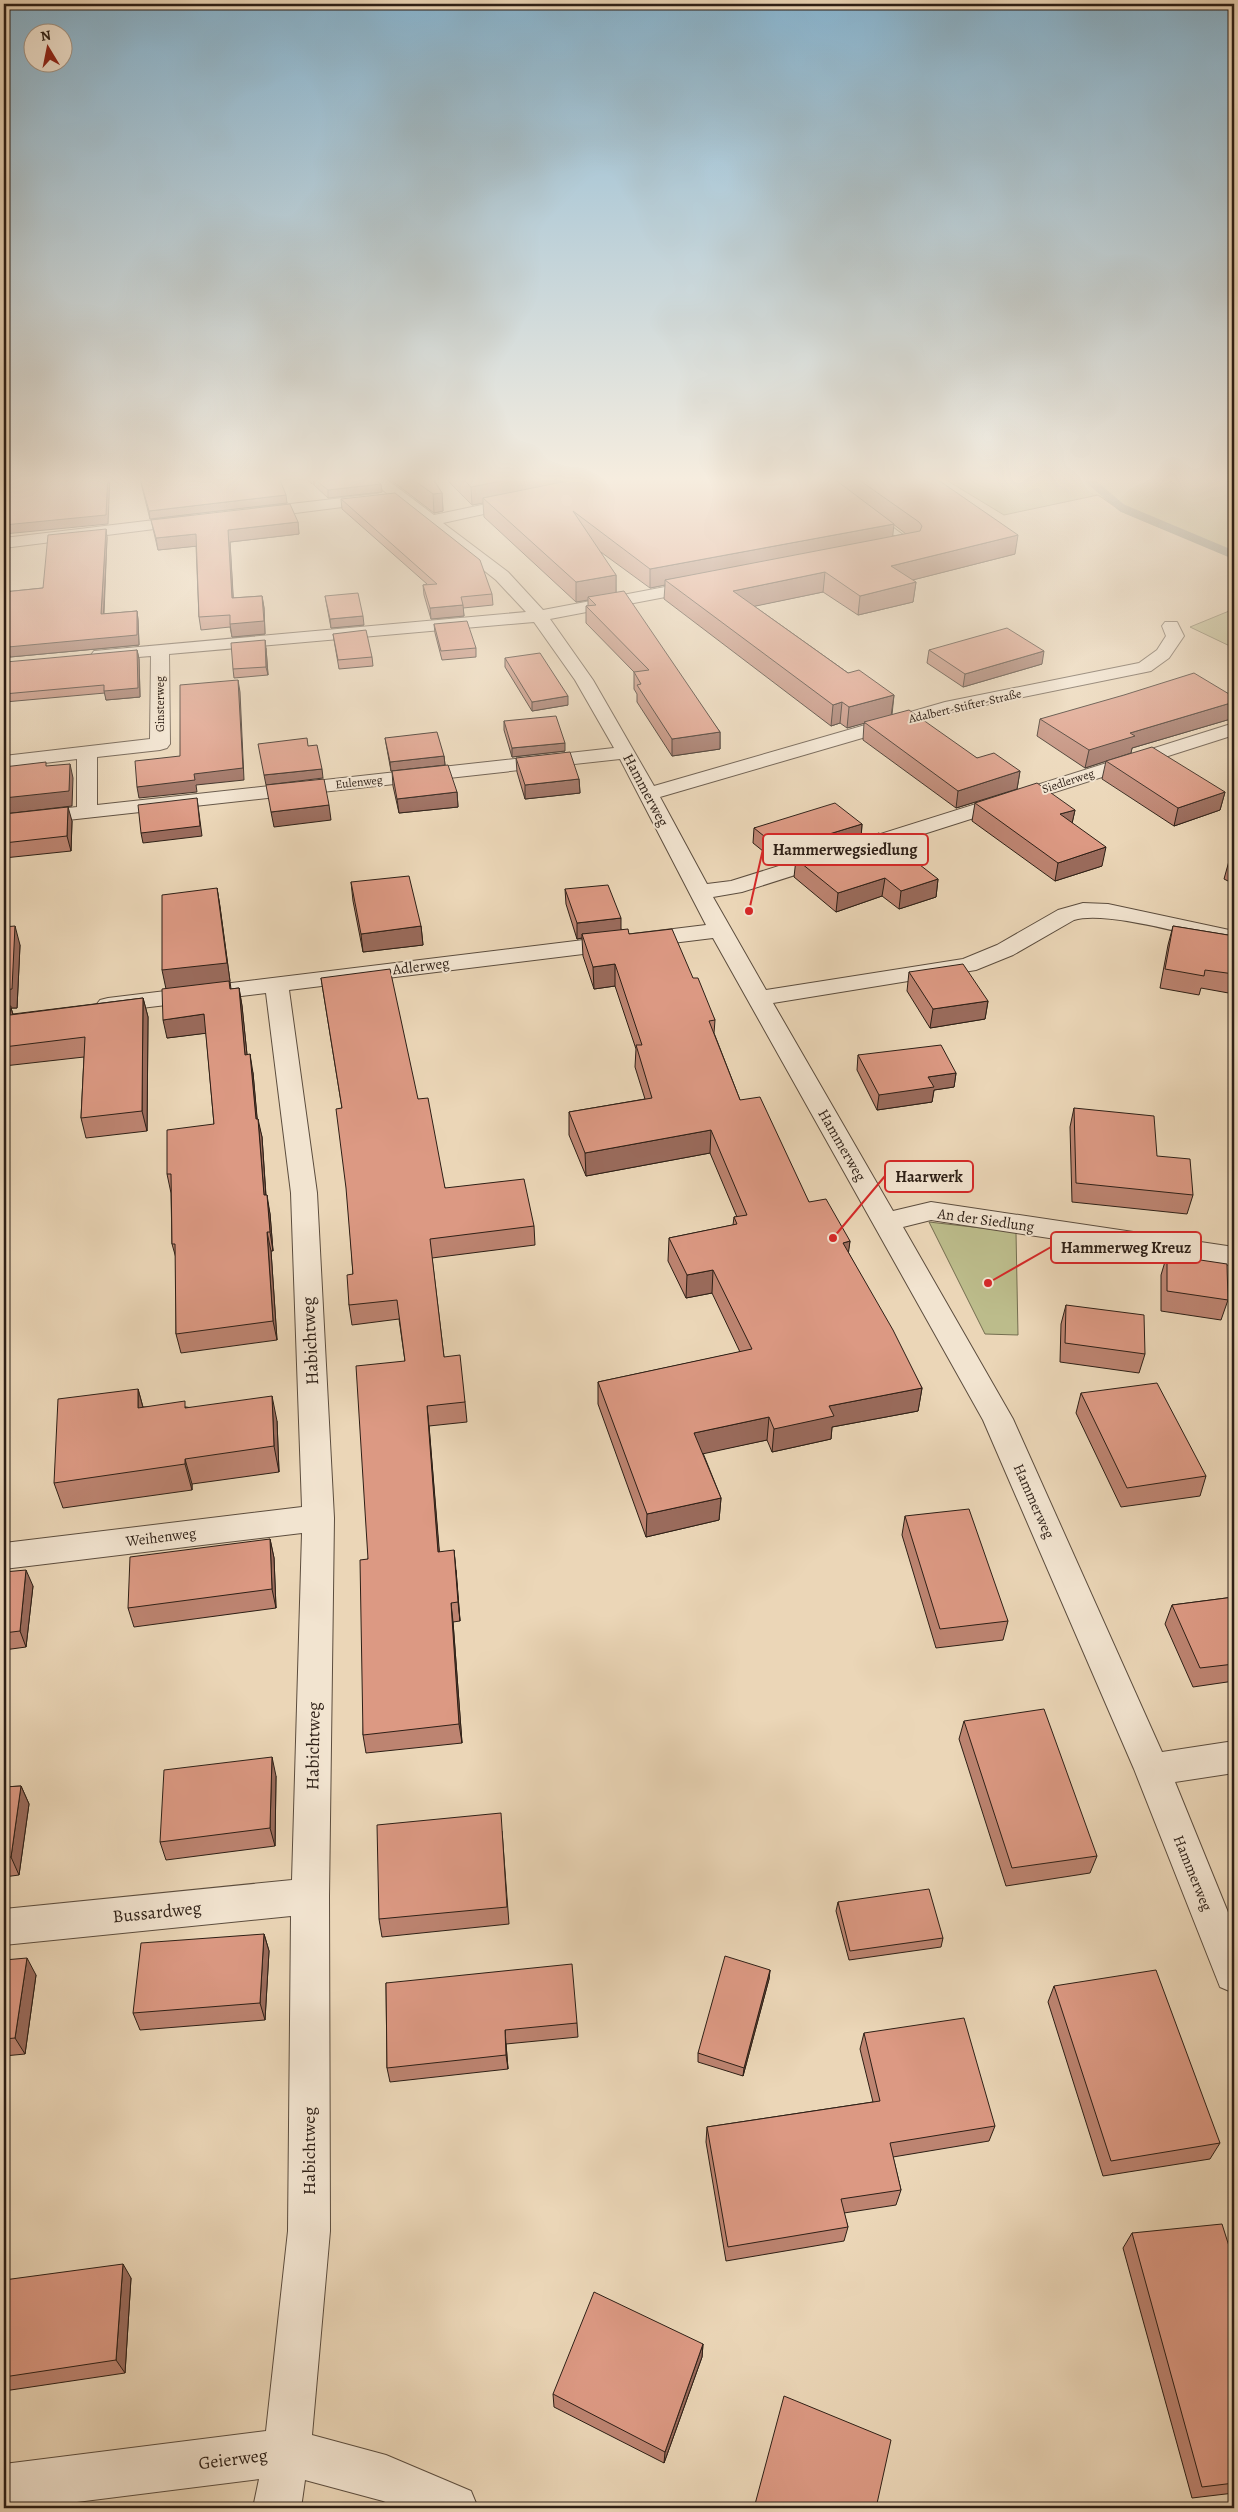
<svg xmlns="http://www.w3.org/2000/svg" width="1238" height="2512" viewBox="0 0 1238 2512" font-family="Alegreya,serif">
  <rect width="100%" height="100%" fill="#ebd6b7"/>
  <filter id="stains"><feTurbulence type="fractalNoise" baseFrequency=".004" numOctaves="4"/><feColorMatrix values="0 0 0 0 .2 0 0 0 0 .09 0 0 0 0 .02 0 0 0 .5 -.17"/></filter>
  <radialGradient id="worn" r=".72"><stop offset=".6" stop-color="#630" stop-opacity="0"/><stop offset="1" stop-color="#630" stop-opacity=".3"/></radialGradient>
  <g fill="#bcbc8b" stroke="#746e50">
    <polygon points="938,475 1234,475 1234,558 1121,511 1098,495 1004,515"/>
    <polygon points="1234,609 1234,648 1190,627"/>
    <polygon points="929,1222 1016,1232 1018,1335 985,1334"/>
  </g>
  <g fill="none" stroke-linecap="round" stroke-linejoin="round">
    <polyline stroke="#6d7b73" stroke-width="8" points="1083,475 1122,508 1234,555"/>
    <g stroke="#5c4d3e" stroke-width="2">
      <g id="street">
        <path d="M 364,475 L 381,475 L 434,515 L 520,497 L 525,499 L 528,502 L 525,505 L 443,523 L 508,572 L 543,610 L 702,580 L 708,581 L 710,585 L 708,589 L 702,590 L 550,619 L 593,680 L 654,786 L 945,702 L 1139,663 L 1157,650 L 1166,636 L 1162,626 L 1165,622 L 1177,622 L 1184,636 L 1169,658 L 1151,671 L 955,711 L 660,797 L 707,884 L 731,881 L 1234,723 L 1234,735 L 742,892 L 713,897 L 766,990 L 963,959 L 997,945 L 1058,910 L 1083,903 L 1108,904 L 1234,931 L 1234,945 C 1196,937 1107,910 1074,920 L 1013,955 L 976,970 L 773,1003 L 893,1211 L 931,1202 L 1234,1247 L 1234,1266 L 931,1220 L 903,1227 L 1013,1419 L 1162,1752 L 1234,1741 L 1234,1773 L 1175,1782 L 1234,1927 L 1234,1993 L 1220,1987 L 1134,1769 L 983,1420 L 713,938 L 289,990 L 317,1193 L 334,1518 L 329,1896 L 330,2231 L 312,2435 L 386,2455 L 471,2491 L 478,2508 L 400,2508 L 383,2501 L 305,2480 L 301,2508 L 253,2508 L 259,2479 L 29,2508 L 4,2508 L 4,2464 L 266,2431 L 288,2231 L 291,1916 L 4,1945 L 4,1909 L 292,1880 L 302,1533 L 4,1569 L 4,1543 L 302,1507 L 291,1193 L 266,993 L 108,1012 L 100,1010 L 96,1005 L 100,1000 L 108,998 L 706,925 L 620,759 L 4,827 L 4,815 L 77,807 L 77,759 L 4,768 L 4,756 L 150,739 L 151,656 L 100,660 L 94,659 L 91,655 L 94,651 L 526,612 L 496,580 ZM 534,622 L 575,680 L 614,748 L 97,805 L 97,757 L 160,750 L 167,748 L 170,744 L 169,654 Z"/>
        <path d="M 806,475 L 822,475 L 918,546 C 912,554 892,555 883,552 L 881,549 L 883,546 L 896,543 Z"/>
        <polygon points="377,494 382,496 385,499 382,502 256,518 248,513 256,508"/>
        <polygon points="188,516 194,518 196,521 194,524 4,548 4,538"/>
      </g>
    </g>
    <use href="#street" fill="#f2e4d0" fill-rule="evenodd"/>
  </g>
  <g fill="#bd8471" stroke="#2d1f16" fill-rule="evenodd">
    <polygon points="139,475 278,475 287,503 150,519"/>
    <polygon points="302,475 310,475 311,476 312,484"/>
    <polygon points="386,475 437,475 433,478 442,493 443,511 434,513 387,477"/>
    <path d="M 442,475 L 931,475 L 1015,554 L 912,580 L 916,582 L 913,602 L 858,615 L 823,592 L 754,606 L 848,673 L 894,695 L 892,715 L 977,758 L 1020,771 L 1017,789 L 956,808 L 863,740 L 864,723 L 847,728 L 840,723 L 831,726 L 664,599 L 665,585 L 650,588 L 598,550 L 616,575 L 616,592 L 720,732 L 720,749 L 672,756 L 637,702 L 637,694 L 634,689 L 634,672 L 586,623 L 586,606 L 588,606 L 588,600 L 576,602 L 484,517 L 483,503 L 472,505 ZM 893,524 L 906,534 L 892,536 Z"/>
    <polygon points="313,478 381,484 382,492 328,498 314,485"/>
    <polygon points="341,499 492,594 493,605 463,608 464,616 431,619 424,595 423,585 427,584 342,509"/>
    <polygon points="151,520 298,522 299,534 230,542 233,598 262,596 264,608 265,634 232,637 230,627 201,630 199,617 196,546 158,550"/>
    <polygon points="106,529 107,538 104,614 137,611 138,620 139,645 10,657 8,647 4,648 4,592 43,588"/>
    <polygon points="325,596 364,625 331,628"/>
    <polygon points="434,624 476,648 476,657 442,660 435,633"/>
    <polygon points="333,634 372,657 373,666 339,669"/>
    <polygon points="266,648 268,675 234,678 233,669"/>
    <polygon points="137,650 139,659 140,697 106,700 105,693 5,702 4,698 4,685"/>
    <polygon points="929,650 1042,664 963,687 927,663"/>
    <polygon points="505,658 568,705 532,711 505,667"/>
    <polygon points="1234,697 1234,718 1132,748 1131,753 1085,768 1037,736 1040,719"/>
    <polygon points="504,721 565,751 512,757 504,730"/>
    <polygon points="385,738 444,756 445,765 391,771"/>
    <polygon points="516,758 579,779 580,793 525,799 517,772"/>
    <polygon points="1106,761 1225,792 1220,810 1174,826 1102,779"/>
    <polygon points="392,771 457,792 458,807 399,813 393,786"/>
    <polygon points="975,803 1075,810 1072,823 1102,866 1055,881 972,821"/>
    <polygon points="4,814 72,821 71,851 4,858"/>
    <polygon points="862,824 861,838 779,864 753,843 754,828"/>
    <polygon points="796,859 938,879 936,897 899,909 882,896 836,912 794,877"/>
    <polygon points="1234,859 1234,884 1224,879 1229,861"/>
    <polygon points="351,882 421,926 423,945 363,952 353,901"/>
    <polygon points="217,888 220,907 231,989 239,988 242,1006 247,1055 253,1073 257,1119 262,1137 266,1195 270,1214 273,1251 271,1251 277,1340 181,1353 176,1334 176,1258 172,1244 171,1193 167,1174 214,1124 206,1033 167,1038"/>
    <polygon points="565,889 621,929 629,934 693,978 715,1020 714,1033 740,1100 809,1202 850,1241 848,1252 922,1388 918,1411 832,1427 831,1439 772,1452 767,1440 703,1453 721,1498 719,1520 646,1537 598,1404 598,1382 740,1352 712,1293 686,1298 668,1261 669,1238 733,1225 734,1217 737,1217 710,1153 586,1176 569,1135 569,1112 645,1099 635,1067 636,1049 615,986 594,989 583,956 582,938 577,939 566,904"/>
    <polygon points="1173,926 1234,936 1234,994 1201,988 1199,995 1160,988 1168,945"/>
    <polygon points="4,927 20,945 17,1008 11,1008 13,1014 143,998 148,1017 147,1131 86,1138 81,1118 84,1057 4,1066"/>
    <polygon points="909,972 988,1001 985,1019 930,1028 907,991"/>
    <polygon points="321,978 418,1099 445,1188 534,1226 535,1245 432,1258 444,1357 465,1402 467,1422 429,1426 439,1552 456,1570 460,1621 453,1622 462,1743 366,1753 363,1735 368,1559 405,1361 399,1319 352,1325 349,1305 353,1274 342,1108"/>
    <polygon points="858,1055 956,1073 954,1087 934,1090 932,1102 877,1110 857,1070"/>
    <polygon points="1074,1108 1157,1156 1193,1195 1187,1214 1072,1202 1070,1127"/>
    <polygon points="1167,1255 1228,1300 1221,1320 1161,1311 1161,1275"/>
    <polygon points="1066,1305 1145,1354 1139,1373 1060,1362 1061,1324"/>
    <polygon points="138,1389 143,1407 186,1407 277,1421 279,1472 192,1484 192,1490 63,1508 54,1483"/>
    <polygon points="1081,1393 1206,1476 1200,1496 1121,1507 1076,1413"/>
    <polygon points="905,1516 1008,1621 1003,1640 936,1648 902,1535"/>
    <polygon points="270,1539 274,1558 276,1608 134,1627 128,1608"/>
    <polygon points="4,1572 33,1586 26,1647 4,1650"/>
    <polygon points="1234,1597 1234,1681 1193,1687 1165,1624 1172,1605"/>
    <polygon points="964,1721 1097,1856 1090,1873 1006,1886 959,1739"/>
    <polygon points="276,1776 275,1846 166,1860 160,1842"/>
    <polygon points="21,1786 29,1804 19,1875 4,1877 4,1787"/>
    <polygon points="502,1831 509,1924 382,1937 379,1919"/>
    <polygon points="838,1902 943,1938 941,1947 849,1960 836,1911"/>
    <polygon points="264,1934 269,1951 265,2020 140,2030 133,2013"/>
    <polygon points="4,1960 36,1975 25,2054 4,2056"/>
    <polygon points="770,1970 769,1979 743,2076 698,2062 698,2053"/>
    <polygon points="386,1983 577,2023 578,2037 506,2044 508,2069 390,2082 387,2068"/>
    <polygon points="1054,1986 1220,2143 1210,2159 1103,2176 1048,2002"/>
    <polygon points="864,2033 995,2126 989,2141 893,2157 901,2190 896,2205 844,2213 848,2227 844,2241 726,2261 706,2142 707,2127 873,2102 860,2049"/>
    <polygon points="1132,2233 1234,2262 1234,2493 1192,2498 1123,2248"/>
    <polygon points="131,2278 125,2373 4,2391 4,2280"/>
    <polygon points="703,2344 702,2357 664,2463 554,2407 553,2394"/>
  </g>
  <g fill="#9a6b5c" stroke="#2d1f16">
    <polygon points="108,475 110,475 108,524 4,534 4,525"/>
    <polygon points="425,475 437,475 426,484"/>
    <polygon points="531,475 623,475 483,498 483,503 472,505 471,487"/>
    <polygon points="381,484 382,492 328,498 328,490"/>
    <polygon points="442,493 443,511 434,513 433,494"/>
    <polygon points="286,495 287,503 150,519 149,511"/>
    <polygon points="298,522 299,534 230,542 234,610 232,598 228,530"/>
    <polygon points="894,524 892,543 665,580 665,585 650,588 650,569"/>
    <polygon points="106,529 107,538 103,623 101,614"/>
    <polygon points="196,534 198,546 158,550 156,538"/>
    <polygon points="1018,535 1015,554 889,586 891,566"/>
    <polygon points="825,572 823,592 732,611 733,591"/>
    <polygon points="616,575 616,595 588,597 588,600 576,602 576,582"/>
    <polygon points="916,582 913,602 858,615 860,596"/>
    <polygon points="262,596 264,608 265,634 232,637 230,624"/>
    <polygon points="463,605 464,616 431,619 430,608"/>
    <polygon points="137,611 138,620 139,645 10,657 8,647"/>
    <polygon points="363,616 364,625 331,628 330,619"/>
    <polygon points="265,640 266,648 268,675 266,667"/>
    <polygon points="137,650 139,659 140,697 106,700 104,691"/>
    <polygon points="1044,651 1042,664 963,687 965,674"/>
    <polygon points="238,680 240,692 244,780 196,785 197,792 139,798 137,787 194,774"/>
    <polygon points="894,695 891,716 847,728 849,707"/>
    <polygon points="568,696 568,705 532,711 532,702"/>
    <polygon points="842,702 840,723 831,726 833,705"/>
    <polygon points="1234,702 1234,718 1132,748 1131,753 1085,768 1089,750 1130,733"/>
    <polygon points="720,732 720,749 672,756 672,739"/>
    <polygon points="565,743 565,751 512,757 512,748"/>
    <polygon points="444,756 445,765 391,771 390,762"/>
    <polygon points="70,764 73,778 72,806 4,814 4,798"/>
    <polygon points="322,769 323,778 266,785 264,775"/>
    <polygon points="1020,771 1017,789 956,808 958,791"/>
    <polygon points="579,779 580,793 525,799 525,785"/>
    <polygon points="457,792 458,807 399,813 397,799"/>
    <polygon points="1225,792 1220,810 1174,826 1178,808"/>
    <polygon points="197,798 202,836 143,843 141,833"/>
    <polygon points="329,805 331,820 274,827 271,812"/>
    <polygon points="68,807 72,821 71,851 67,836"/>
    <polygon points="1075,810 1071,828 1060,814"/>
    <polygon points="862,824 861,838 779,864 780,849"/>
    <polygon points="1106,847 1102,866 1055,881 1058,863"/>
    <polygon points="885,878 882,896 836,912 838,893"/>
    <polygon points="938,879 936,897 899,909 901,891"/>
    <polygon points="217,888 220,907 230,981 229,982 233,1008 166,989 162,970"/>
    <polygon points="621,918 621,934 582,934 582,938 577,939 577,923"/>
    <polygon points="15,926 20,945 17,1008 11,1008 16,1025 4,1010 4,990"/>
    <polygon points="421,926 423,945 363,952 361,934"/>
    <polygon points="615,964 615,986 594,989 593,967"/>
    <polygon points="239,988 242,1006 249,1074 245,1055"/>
    <polygon points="143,998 148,1017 147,1131 142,1111"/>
    <polygon points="988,1001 985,1019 930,1028 933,1009"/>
    <polygon points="204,1014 208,1033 167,1038 163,1020"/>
    <polygon points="250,1054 253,1073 259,1138 256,1119"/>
    <polygon points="956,1073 954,1087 934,1090 932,1102 877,1110 879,1095 928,1077"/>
    <polygon points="258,1119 262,1137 267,1214 264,1195"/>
    <polygon points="711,1130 710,1153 586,1176 585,1153"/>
    <polygon points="267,1195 270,1214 273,1251 270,1232"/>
    <polygon points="267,1232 271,1251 277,1340 273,1321"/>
    <polygon points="850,1241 847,1264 843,1243"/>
    <polygon points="713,1270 712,1293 686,1298 687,1275"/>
    <polygon points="922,1388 918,1411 832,1427 831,1439 772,1452 774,1429 829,1406"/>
    <polygon points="138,1389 145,1415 138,1408"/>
    <polygon points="272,1396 277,1421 279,1472 274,1446"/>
    <polygon points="427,1406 429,1426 441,1571 438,1552"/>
    <polygon points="769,1417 767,1440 693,1456 694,1433"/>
    <polygon points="185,1459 192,1484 192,1490 185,1464"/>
    <polygon points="721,1498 719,1520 646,1537 647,1514"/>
    <polygon points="270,1539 274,1558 276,1608 272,1589"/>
    <polygon points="454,1550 456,1570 460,1621 458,1602"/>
    <polygon points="26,1570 33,1586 26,1647 20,1631"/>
    <polygon points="451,1603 453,1622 462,1743 459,1724"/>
    <polygon points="272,1757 276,1776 275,1846 270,1828"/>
    <polygon points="21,1786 29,1804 19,1875 11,1857"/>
    <polygon points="264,1934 269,1951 265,2020 260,2003"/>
    <polygon points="27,1958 36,1975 25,2054 15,2038"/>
    <polygon points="770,1970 769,1979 743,2076 744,2068"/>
    <polygon points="505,2030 506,2044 508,2069 506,2055"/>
    <polygon points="123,2264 131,2278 125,2373 116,2360"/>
    <polygon points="703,2344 702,2357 664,2463 665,2452"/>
  </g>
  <g fill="#dc9983" stroke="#2d1f16">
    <polygon points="4,475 108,475 106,515 4,525"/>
    <polygon points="139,475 278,475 286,495 149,511"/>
    <polygon points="338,475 370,475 381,484 328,490 313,478"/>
    <polygon points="407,475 430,475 442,493 433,494"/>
    <polygon points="459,475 531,475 471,487"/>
    <polygon points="597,475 829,475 894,524 650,569 573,511 616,575 576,582 483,498"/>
    <polygon points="852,475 931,475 1018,535 891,566 916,582 860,596 825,572 733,591 848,673 859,670 894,695 849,707 842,702 833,705 665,580 920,531 922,526 919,522"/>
    <polygon points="395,493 480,560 492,594 461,597 463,605 430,608 423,585 437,584 341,499"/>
    <polygon points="290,504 298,522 228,530 232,598 262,596 264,621 230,624 230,615 199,617 196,534 156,538 151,520"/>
    <polygon points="106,529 101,614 137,611 137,635 8,647 9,637 4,638 4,592 43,588 48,535"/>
    <polygon points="624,591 720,732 672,739 637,685 641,684 634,672 649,670 586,606 596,605 588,597"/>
    <polygon points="358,593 363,616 330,619 325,596"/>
    <polygon points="467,621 476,648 441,651 434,624"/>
    <polygon points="1007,628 1044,651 965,674 929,650"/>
    <polygon points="366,630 372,657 338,660 333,634"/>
    <polygon points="265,640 266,667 233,669 231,643"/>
    <polygon points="137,650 138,688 104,691 104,685 4,694 4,685 6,662"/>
    <polygon points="540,653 568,696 532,702 505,658"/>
    <polygon points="1194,673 1234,697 1234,702 1130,733 1135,736 1089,750 1040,719 1124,695"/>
    <polygon points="238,680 243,768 194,774 195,780 137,787 135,761 180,756 180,685"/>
    <polygon points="909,710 977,758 994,753 1020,771 958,791 864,722"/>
    <polygon points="556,716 565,743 512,748 504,721"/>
    <polygon points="437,732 444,756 390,762 385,738"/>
    <polygon points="307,738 308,746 317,745 322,769 264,775 258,744"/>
    <polygon points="1152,747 1225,792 1178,808 1106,761"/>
    <polygon points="570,752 579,779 525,785 516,758"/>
    <polygon points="46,762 46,766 70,764 69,791 4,798 4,767"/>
    <polygon points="448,765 457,792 397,799 392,771"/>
    <polygon points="324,779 329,805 271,812 266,785"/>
    <polygon points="1037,783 1075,810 1060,814 1106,847 1058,863 975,803"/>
    <polygon points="197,798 200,826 141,833 138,805"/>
    <polygon points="835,803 862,824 780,849 754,828"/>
    <polygon points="68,807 67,836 4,843 4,814"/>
    <polygon points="879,833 938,879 901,891 885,878 838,893 796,859"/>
    <polygon points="1234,859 1234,864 1229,861"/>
    <polygon points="409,876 421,926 361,934 351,882"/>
    <polygon points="608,885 621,918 577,923 565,889"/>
    <polygon points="217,888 227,963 162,970 162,895"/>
    <polygon points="15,926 12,989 4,990 4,927"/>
    <polygon points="1173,926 1234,936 1234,974 1205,970 1204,976 1165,969"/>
    <polygon points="628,929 629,934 672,929 693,978 698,978 715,1020 709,1021 740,1100 760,1097 809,1202 826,1199 850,1241 843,1243 893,1330 922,1388 829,1406 834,1416 774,1429 769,1417 694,1433 721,1498 647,1514 598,1382 752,1349 713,1270 687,1275 669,1238 737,1224 734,1217 747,1215 711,1130 585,1153 569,1112 652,1098 636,1045 642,1045 615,964 593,967 582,934"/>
    <polygon points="963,964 988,1001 933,1009 909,972"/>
    <polygon points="390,969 418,1099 428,1098 445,1188 524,1179 534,1226 430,1239 444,1357 460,1355 465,1402 427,1406 438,1552 454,1550 458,1602 451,1603 459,1724 363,1735 360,1560 368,1559 356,1366 405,1361 397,1300 349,1305 347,1275 353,1274 346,1188 336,1109 342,1108 321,978"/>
    <polygon points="229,981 230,989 239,988 245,1055 250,1054 256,1119 258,1119 264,1195 267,1195 270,1232 267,1232 273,1321 176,1334 175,1244 172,1244 171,1174 167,1174 167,1130 214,1124 204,1014 163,1020 162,989"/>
    <polygon points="143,998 142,1111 81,1118 85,1037 4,1047 4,1007 11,1006 10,1015"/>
    <polygon points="941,1045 956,1073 928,1077 934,1087 879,1095 858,1055"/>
    <polygon points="1074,1108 1154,1116 1157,1156 1190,1159 1193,1195 1076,1183"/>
    <polygon points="1167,1255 1227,1264 1228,1300 1167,1291"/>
    <polygon points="1066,1305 1144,1315 1145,1354 1065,1343"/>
    <polygon points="1157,1383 1206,1476 1127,1488 1081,1393"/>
    <polygon points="138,1389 138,1408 185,1401 185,1408 272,1396 274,1446 185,1459 185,1464 54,1483 58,1399"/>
    <polygon points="969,1509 1008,1621 940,1629 905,1516"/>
    <polygon points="270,1539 272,1589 128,1608 130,1557"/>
    <polygon points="26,1570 20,1631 4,1633 4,1572"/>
    <polygon points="1234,1597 1234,1664 1200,1668 1172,1605"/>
    <polygon points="1044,1709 1097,1856 1012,1868 964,1721"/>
    <polygon points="272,1757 270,1828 160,1842 164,1770"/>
    <polygon points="21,1786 11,1857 4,1858 4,1787"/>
    <polygon points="501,1813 507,1907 379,1919 377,1825"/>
    <polygon points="929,1889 943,1938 850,1951 838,1902"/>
    <polygon points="264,1934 260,2003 133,2013 141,1943"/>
    <polygon points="725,1956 770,1970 744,2068 698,2053"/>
    <polygon points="27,1958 15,2038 4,2039 4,1960"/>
    <polygon points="572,1964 577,2023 505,2030 506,2055 387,2068 386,1983"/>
    <polygon points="1156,1970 1220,2143 1111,2161 1054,1986"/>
    <polygon points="964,2018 995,2126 890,2143 901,2190 841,2199 848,2227 728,2247 707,2127 880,2101 864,2033"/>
    <polygon points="1222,2224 1234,2262 1234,2483 1202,2487 1132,2233"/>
    <polygon points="123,2264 116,2360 4,2377 4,2280"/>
    <polygon points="594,2292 703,2344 665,2452 553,2394"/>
    <polygon points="784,2396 891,2440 876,2508 754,2508"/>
  </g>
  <linearGradient id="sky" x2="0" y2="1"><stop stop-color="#88b6d2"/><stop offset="0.58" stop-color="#f6eddf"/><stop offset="1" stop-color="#f6eddf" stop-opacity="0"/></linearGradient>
  <rect width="1238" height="826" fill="url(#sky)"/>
  <g text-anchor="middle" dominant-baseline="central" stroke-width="4" stroke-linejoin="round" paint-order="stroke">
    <g font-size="12" fill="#2d1f16" stroke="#f2e4d0">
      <text transform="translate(160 704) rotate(-90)">Ginsterweg</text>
      <text transform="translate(965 706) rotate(-13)">Adalbert-Stifter-Straße</text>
      <text transform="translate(1068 781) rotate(-18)">Siedlerweg</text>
      <text transform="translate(359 782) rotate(-6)">Eulenweg</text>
    </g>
    <g font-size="15" fill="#2d1f16" stroke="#f2e4d0">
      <text transform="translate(646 790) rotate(62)">Hammerweg</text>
      <text transform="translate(421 966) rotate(-7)">Adlerweg</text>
      <text transform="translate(842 1145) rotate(60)">Hammerweg</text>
      <text transform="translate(986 1220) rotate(8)">An der Siedlung</text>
      <text transform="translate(1034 1501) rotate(66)">Hammerweg</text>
      <text transform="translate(161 1537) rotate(-7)">Weihenweg</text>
      <text transform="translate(1193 1873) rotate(68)">Hammerweg</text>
    </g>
    <g font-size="18" fill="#2d1f16" stroke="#f2e4d0">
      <text transform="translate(310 1341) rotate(-93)">Habichtweg</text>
      <text transform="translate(313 1746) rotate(-89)">Habichtweg</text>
      <text transform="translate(157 1912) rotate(-6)">Bussardweg</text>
      <text transform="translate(309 2151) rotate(-90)">Habichtweg</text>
      <text transform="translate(233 2459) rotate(-7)">Geierweg</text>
    </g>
  </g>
  <path fill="none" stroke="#d62828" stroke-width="2" d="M749 911L763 849M833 1238L885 1176M988 1283L1051 1247"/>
  <g fill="#d62828" stroke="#f2e4d0" stroke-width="2">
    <circle cx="749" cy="911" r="5"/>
    <circle cx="833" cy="1238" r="5"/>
    <circle cx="988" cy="1283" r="5"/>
  </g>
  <g fill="#f2e4d0" stroke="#d62828" stroke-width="2">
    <rect x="763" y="834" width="165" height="31" rx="5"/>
    <rect x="885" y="1161" width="88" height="31" rx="5"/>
    <rect x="1051" y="1232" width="150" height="31" rx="5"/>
  </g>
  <g font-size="16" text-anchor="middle" font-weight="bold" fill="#2d1f16">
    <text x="845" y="855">Hammerwegsiedlung</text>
    <text x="929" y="1182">Haarwerk</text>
    <text x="1126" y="1253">Hammerweg Kreuz</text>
  </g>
  <rect width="1238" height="2512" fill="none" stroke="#ebd6b7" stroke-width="20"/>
  <rect x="5" y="5" width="1228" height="2502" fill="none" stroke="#2d1f16" stroke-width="2.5"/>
  <rect x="10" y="10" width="1218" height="2492" fill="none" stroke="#2d1f16"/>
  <g transform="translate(48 48) rotate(350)"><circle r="24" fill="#f2e4d0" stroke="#a39586"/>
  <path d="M0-4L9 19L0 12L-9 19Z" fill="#8f2418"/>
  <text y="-8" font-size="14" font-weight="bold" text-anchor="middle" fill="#2d1f16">N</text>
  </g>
  <rect width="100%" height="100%" filter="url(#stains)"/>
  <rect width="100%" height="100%" fill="url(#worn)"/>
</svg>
